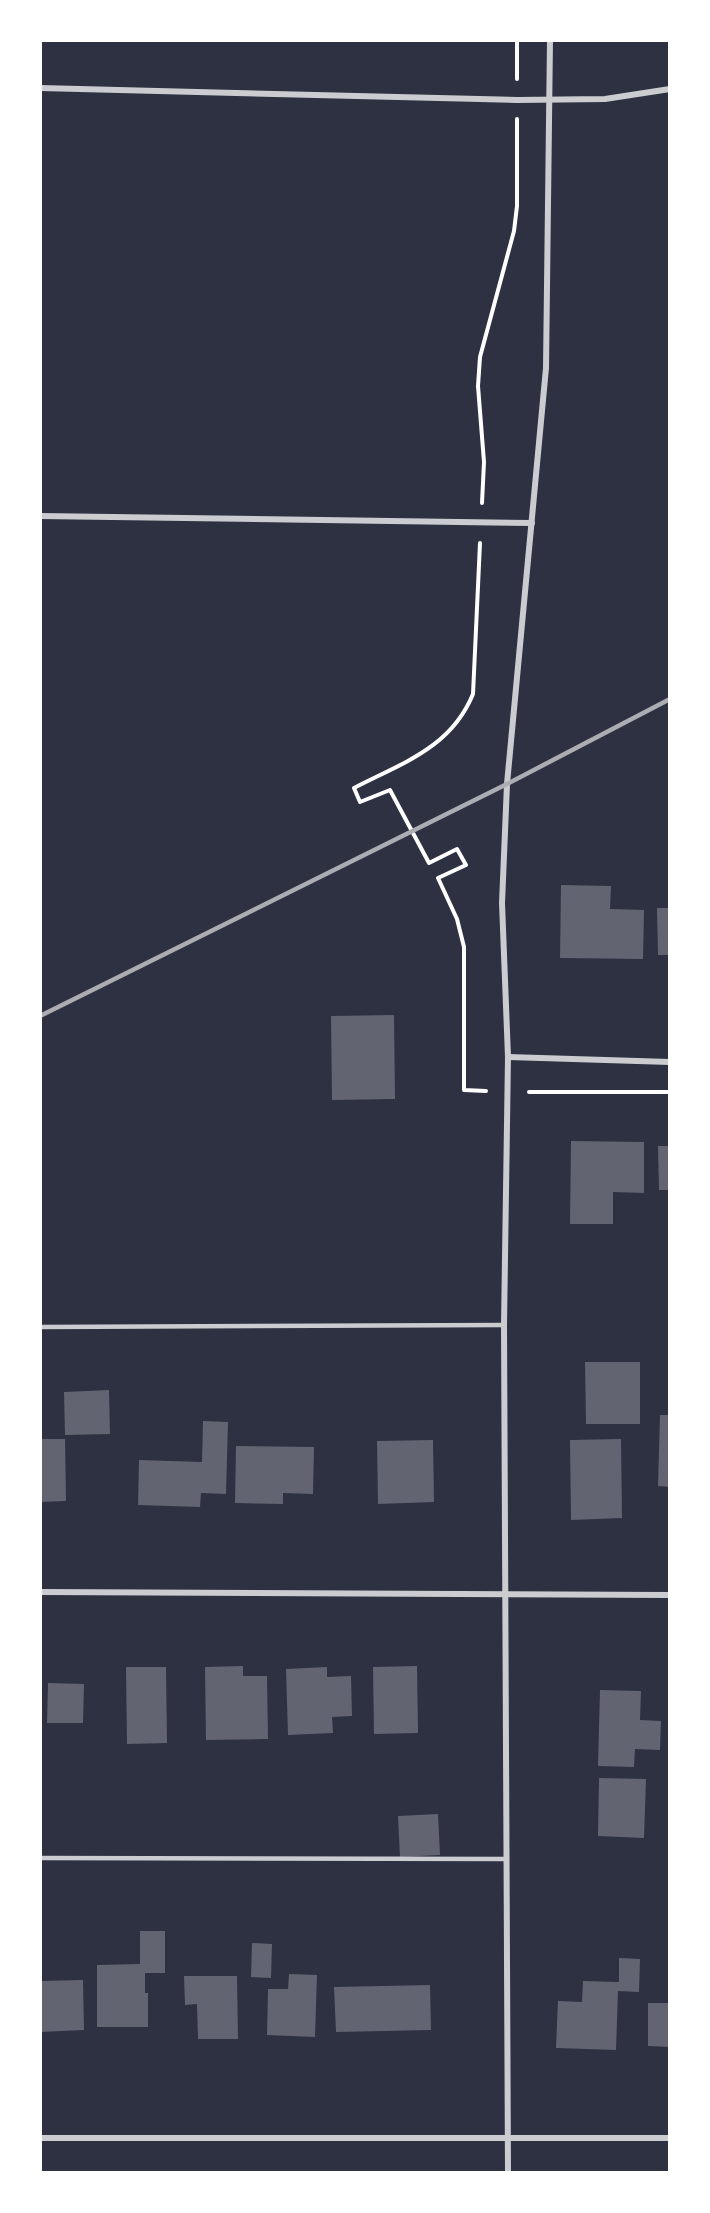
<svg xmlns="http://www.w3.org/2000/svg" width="710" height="2213" viewBox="0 0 710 2213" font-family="Spectral,serif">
  <rect width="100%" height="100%" fill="#2d3142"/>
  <g fill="#626471">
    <polygon points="561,885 611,886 610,909 644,910 643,959 560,958"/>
    <polygon points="657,908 670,908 670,955 658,955"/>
    <polygon points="394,1015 395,1099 332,1100 331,1016"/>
    <polygon points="571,1141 644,1142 644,1193 613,1192 613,1224 570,1224"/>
    <polygon points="658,1146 670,1146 670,1190 659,1190"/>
    <polygon points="585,1362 640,1362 640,1424 586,1424"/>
    <polygon points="109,1390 110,1434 65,1435 64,1392"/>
    <polygon points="660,1415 670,1415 670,1487 658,1486"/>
    <polygon points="203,1421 228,1422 226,1494 201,1493 200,1507 138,1505 139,1460 202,1462"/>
    <polygon points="40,1439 65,1439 66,1501 40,1502"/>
    <polygon points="621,1439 622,1518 571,1520 570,1440"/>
    <polygon points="433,1440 434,1502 378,1504 377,1441"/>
    <polygon points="236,1446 314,1447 313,1494 283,1493 283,1504 235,1503"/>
    <polygon points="243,1666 243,1676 267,1676 268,1739 206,1740 205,1667"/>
    <polygon points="417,1666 418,1733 374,1734 373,1667"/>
    <polygon points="126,1667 166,1667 167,1743 127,1744"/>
    <polygon points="327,1667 327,1677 351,1676 352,1716 332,1717 333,1733 288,1735 286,1669"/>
    <polygon points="48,1683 84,1684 83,1723 47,1723"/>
    <polygon points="600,1690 641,1691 640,1720 661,1721 660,1750 635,1749 634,1767 598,1766"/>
    <polygon points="599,1778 646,1779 644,1838 598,1836"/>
    <polygon points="438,1814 440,1855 400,1857 398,1816"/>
    <polygon points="140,1931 165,1931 165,1973 145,1973 145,1993 148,1993 148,2027 97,2027 97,1965 140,1964"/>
    <polygon points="252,1943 272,1944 271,1978 251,1977"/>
    <polygon points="619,1958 640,1959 639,1992 618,1991 616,2050 556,2048 558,2001 582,2002 583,1981 619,1982"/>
    <polygon points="289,1974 317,1975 315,2037 267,2035 268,1989 288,1989"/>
    <polygon points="184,1976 237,1976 238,2039 198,2039 197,2004 185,2005"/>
    <polygon points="83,1980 84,2030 40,2032 40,1981"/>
    <polygon points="430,1985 431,2030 336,2032 334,1987"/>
    <polygon points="648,2003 670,2003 670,2047 648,2046"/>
  </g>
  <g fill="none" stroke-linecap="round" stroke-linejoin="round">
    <g stroke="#fff" stroke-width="4">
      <polyline points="517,79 517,40"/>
      <polyline points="482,503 484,462 478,386 480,357 514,231 517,206 517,119"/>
      <path d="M 480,543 L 473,694 C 451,748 402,763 354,788 L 360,802 L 390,790 L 429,863 L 457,849 L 466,865 L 438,878 L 457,919 L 464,947 L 464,1090 L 486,1091"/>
      <polyline points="529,1092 670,1092"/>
    </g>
    <g stroke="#caccd0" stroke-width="4.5">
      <polyline points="40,1327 504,1325"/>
      <polyline points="40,1858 507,1859"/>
    </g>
    <g stroke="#caccd0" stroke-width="6">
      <polyline points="40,88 517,100 605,99 670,89"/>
      <polyline points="40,516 532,523"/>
      <polyline points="508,1057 670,1062"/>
      <polyline points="40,1592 670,1595"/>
      <polyline points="40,2138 670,2138"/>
      <polyline points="508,2172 504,1325 508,1057 502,903 507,784 546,368 550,40"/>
    </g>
    <polyline stroke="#abadb3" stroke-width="4.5" points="40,1016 507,784 670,699"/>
  </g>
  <rect width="710" height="2213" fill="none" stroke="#ffffff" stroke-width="84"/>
</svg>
